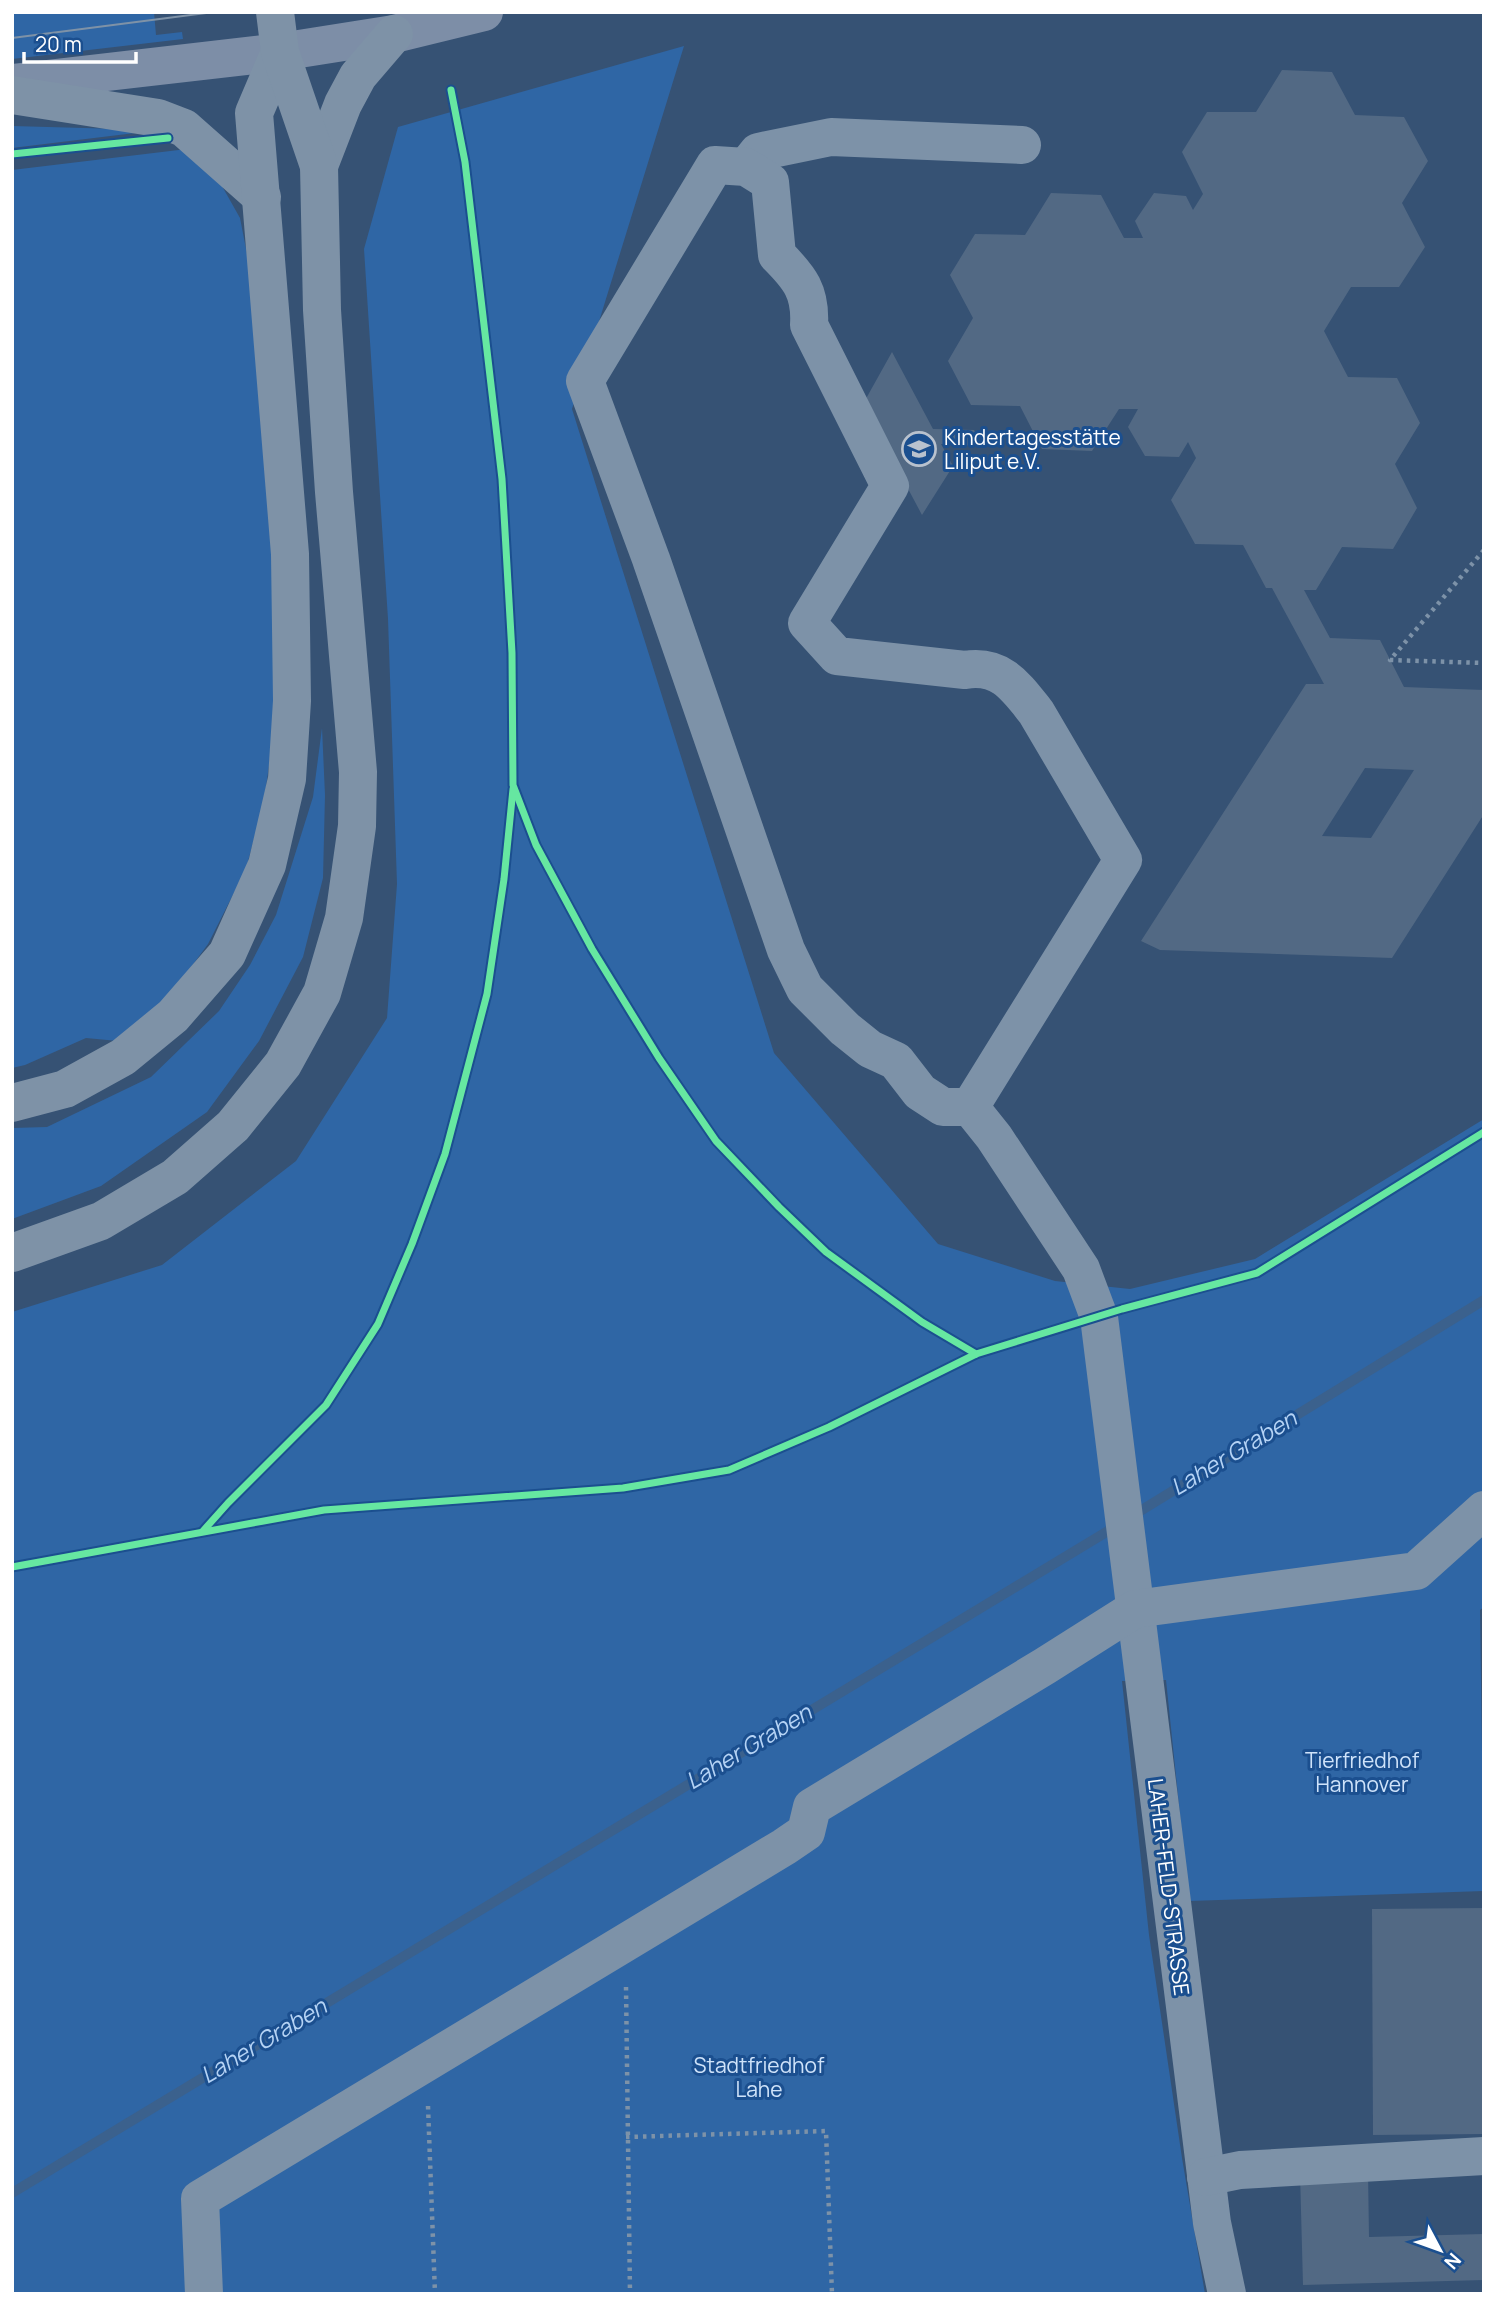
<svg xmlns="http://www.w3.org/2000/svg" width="1496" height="2306" viewBox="0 0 1496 2306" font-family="Manrope,sans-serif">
  <rect width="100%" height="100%" fill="#365274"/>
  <g fill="#2f66a5">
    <polygon points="12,12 154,12 156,35 182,32 183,39 12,59"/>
    <polygon points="684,46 572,409 774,1053 938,1244 1055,1281 1130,1289 1255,1259 1484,1119 1484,1607 1480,1610 1484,1891 1189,1901 1166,1680 1122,1681 1149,1935 1182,2158 1205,2294 12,2294 12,1312 162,1265 296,1161 387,1018 397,884 388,619 364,249 398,127"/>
    <polygon points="12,126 120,129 135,133 12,148"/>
    <polygon points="187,149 218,179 240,218 248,259 276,604 273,737 264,801 246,869 208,944 164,1004 118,1041 86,1038 25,1065 12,1068 12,170"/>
    <polygon points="322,728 325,795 323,878 303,957 259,1041 207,1112 101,1186 12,1219 12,1128 47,1127 151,1077 219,1011 250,965 276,915 313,797"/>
  </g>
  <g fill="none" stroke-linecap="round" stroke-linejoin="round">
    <g stroke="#3b618d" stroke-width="10">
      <polyline points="1132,1516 1484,1300"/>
      <polyline points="12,2193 1118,1525"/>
    </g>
  </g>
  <g fill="#526984" fill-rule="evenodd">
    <path d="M 1282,70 L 1332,72 L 1355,115 L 1404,117 L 1428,161 L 1402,203 L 1425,247 L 1399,287 L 1351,287 L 1324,331 L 1348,377 L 1397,378 L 1420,423 L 1395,464 L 1417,508 L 1393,549 L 1342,547 L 1316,590 L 1304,590 L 1330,638 L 1380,640 L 1404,687 L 1484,690 L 1484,814 L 1392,958 L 1160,950 L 1141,941 L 1306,684 L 1324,684 L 1272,588 L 1266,588 L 1243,545 L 1195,544 L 1171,500 L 1196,458 L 1188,442 L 1179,457 L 1145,456 L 1128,427 L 1138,409 L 1119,409 L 1092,451 L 1042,449 L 1020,406 L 971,405 L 948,361 L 973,318 L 950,275 L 975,234 L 1025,235 L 1051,193 L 1101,195 L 1124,238 L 1143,238 L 1135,221 L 1154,193 L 1186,196 L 1193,210 L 1203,194 L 1182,152 L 1207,112 L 1256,112 ZM 1365,768 L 1414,770 L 1371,838 L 1322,836 Z"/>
    <polygon points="892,352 933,429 974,430 982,446 941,444 953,466 922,515 863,404"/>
    <polygon points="1484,1908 1484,2134 1373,2135 1372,1909"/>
    <polygon points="1368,2171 1369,2237 1484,2234 1484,2280 1303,2285 1300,2173"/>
  </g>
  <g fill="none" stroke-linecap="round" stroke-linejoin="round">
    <g stroke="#7d92a8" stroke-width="4.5" stroke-dasharray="3.5 5" stroke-linecap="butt">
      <polyline points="1484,550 1390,660 1484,663"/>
      <polyline points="626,1987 630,2294"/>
      <polyline points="428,2106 435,2294"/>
      <polyline points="626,2137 826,2131 832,2294"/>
    </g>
    <g stroke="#7d92a8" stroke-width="38">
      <polyline points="746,167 758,152 831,137 1022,145"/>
      <path d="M 970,1107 L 1123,860 L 1036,712 C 1016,687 1001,664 965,670 L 837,656 L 807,623 L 890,486 L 809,325 C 811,292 800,278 777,255 L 770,182 L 746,167 L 715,165 L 585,381 L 651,559 L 786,950 L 805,989 L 845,1029 L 870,1049 L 896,1061 L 920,1092 L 943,1107 L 970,1107 L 994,1137 L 1081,1269 L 1099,1317 L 1212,2223 L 1227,2294"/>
      <polyline points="1206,2177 1240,2170 1484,2156"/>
      <polyline points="204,2294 200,2199 784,1847 806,1832 812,1807 1045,1666 1135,1609 1416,1571 1484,1510"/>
    </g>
    <polyline stroke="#7d8ea7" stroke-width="38" points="12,83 280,52 394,34 484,12"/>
    <g stroke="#7e92a7" stroke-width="38">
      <polyline points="12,95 158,118 184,128 262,197"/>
      <polyline points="319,166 343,104 358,76 394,34"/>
      <polyline points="12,1103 65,1089 123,1057 173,1016 227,954 267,865 287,779 292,701 290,554 254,113 280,52"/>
      <polyline points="12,1253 101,1221 175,1177 233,1126 283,1064 322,993 344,918 357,826 358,772 334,492 322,310 319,166 280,52 275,12"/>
    </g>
    <polyline stroke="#7e92a7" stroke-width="2" points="12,38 214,12"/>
    <g stroke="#1b4f8f" stroke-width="11">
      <g id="cycleway">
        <polyline points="451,90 465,162 502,479 512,653 513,785 536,845 592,949 659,1058 716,1141 779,1207 826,1252 922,1322 976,1354"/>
        <polyline points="12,154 168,138"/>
        <polyline points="203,1531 228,1503 326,1405 378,1324 412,1244 445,1154 487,994 504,879 513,789"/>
        <polyline points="12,1567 324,1510 623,1488 729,1470 829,1427 976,1354 1122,1309 1257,1273 1484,1132"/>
      </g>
    </g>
    <use href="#cycleway" stroke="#66e7a1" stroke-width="7"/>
  </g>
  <defs>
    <g id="school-ring" transform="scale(1.75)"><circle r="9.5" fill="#1b4f8f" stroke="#b9c2ce" stroke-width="1.5"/><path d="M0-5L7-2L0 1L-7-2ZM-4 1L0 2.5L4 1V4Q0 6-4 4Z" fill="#b9c2ce"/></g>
  </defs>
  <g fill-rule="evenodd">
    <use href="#school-ring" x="919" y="449"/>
  </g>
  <g text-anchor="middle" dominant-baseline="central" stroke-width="6" stroke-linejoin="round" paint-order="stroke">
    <g font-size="21" fill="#fff" stroke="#1b4f8f" text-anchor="start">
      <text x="944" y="437">Kindertagesstätte<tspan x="944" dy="24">Liliput e.V.</tspan></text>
    </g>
    <g font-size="21" fill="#cfe3fa" stroke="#1b4f8f">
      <text x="1362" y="1760">Tierfriedhof<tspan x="1362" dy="24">Hannover</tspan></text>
      <text x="759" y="2065">Stadtfriedhof<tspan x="759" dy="24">Lahe</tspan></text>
    </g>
    <g font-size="21" fill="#fff" stroke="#1b4f8f">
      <text transform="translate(1169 1887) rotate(83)">LAHER-FELD-STRASSE</text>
    </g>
    <g font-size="23" font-style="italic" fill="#b5d3f5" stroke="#1b4f8f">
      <text transform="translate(1233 1452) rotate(-31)">Laher Graben</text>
      <text transform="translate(748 1746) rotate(-31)">Laher Graben</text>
      <text transform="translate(263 2040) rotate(-31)">Laher Graben</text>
    </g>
  </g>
  <rect width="1496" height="2306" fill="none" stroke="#ffffff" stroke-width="28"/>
  <g transform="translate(1440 2250) rotate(131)" stroke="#1b4f8f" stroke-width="5" paint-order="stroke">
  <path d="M0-5L12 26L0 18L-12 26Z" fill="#ffffff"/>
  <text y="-10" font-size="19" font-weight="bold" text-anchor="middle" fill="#ffffff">N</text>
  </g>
  <path d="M24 52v10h112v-10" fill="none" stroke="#ffffff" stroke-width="3.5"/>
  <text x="35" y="52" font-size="21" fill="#ffffff" stroke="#1b4f8f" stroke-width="5" paint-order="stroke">20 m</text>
</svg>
